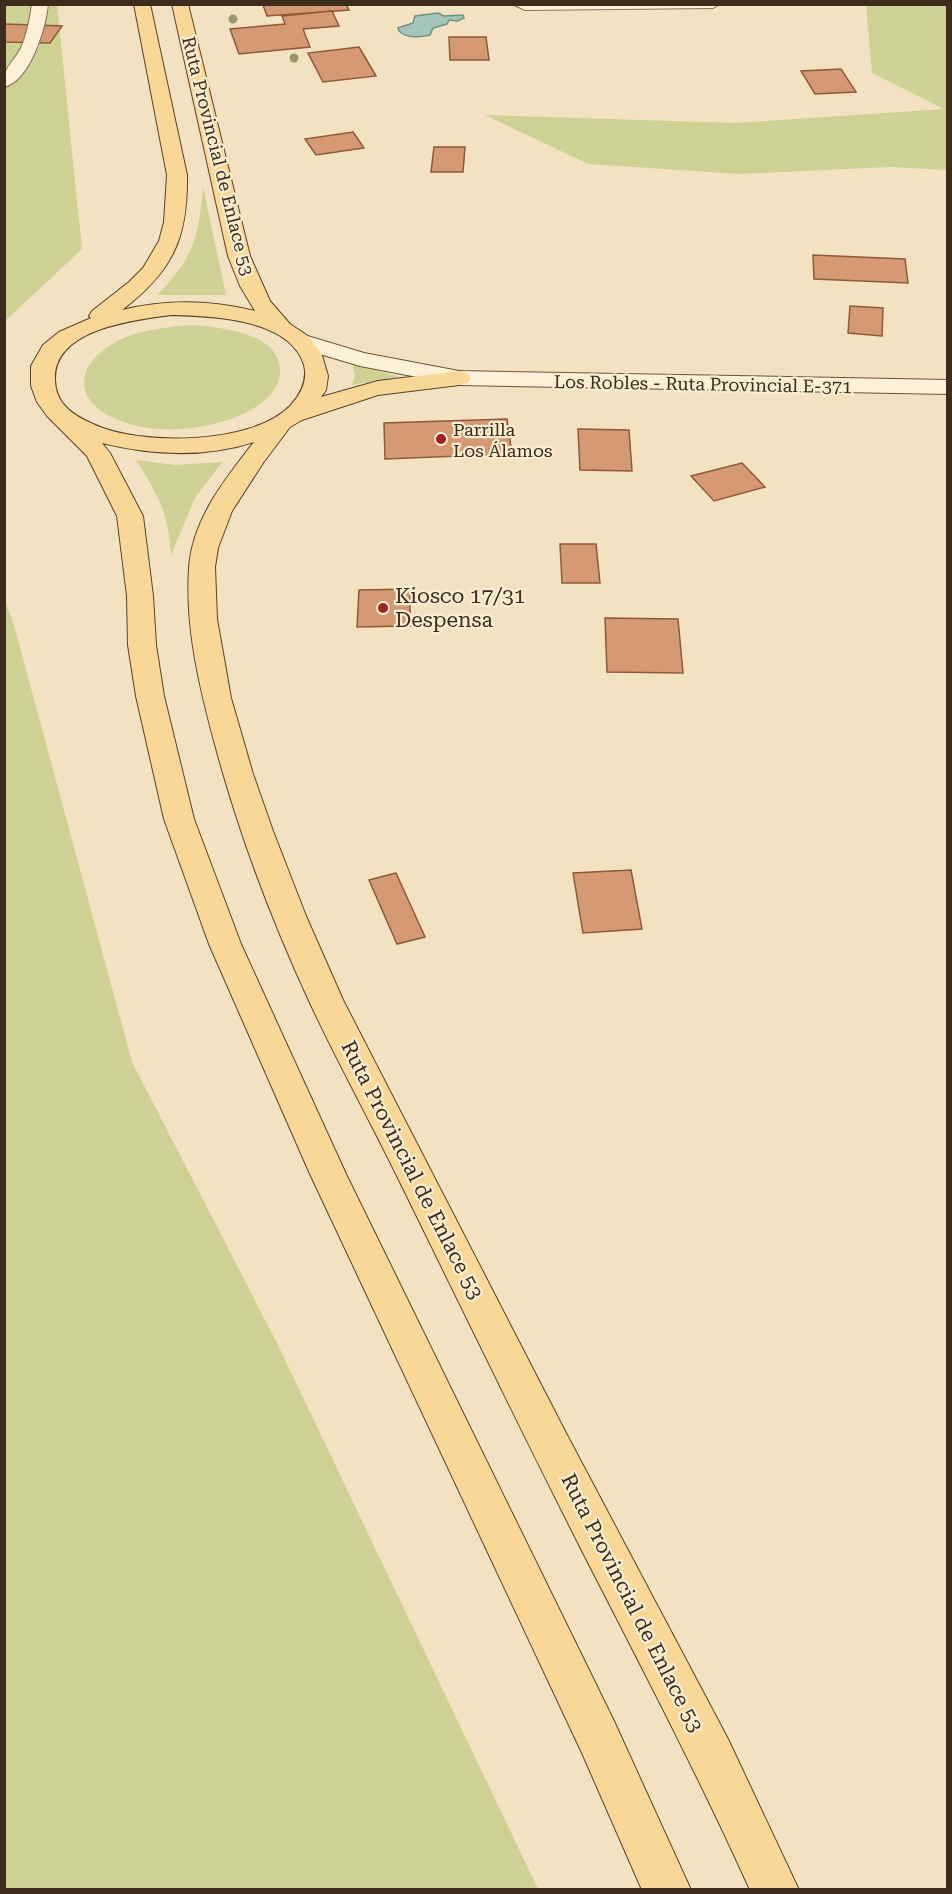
<svg xmlns="http://www.w3.org/2000/svg" width="952" height="1894" viewBox="0 0 952 1894" font-family="'Roboto Serif',serif">
  <rect width="100%" height="100%" fill="#f3e2c2"/>
  <g fill="#cdd294">
    <polygon points="5,5 57,5 82,249 5,321"/>
    <polygon points="866,5 947,5 947,170 890,167 739,174 588,164 485,115 736,123 944,109 872,73"/>
    <path d="M 203,187 L 226,295 L 157,295 C 193,259 199,237 203,187 Z"/>
    <path d="M 191,325 C 221,327 283,333 280,374 C 279,384 272,394 264,401 C 230,428 162,438 121,421 C 63,399 79,355 129,336 C 149,329 170,327 191,325 Z"/>
    <polygon points="352,363 400,377 352,385 355,376"/>
    <path d="M 136,460 L 175,465 L 222,462 L 195,498 L 171,555 C 168,511 159,497 136,460 Z"/>
    <polygon points="4,597 14,625 132,1062 277,1343 538,1889 5,1889"/>
  </g>
  <path fill="#a5c5ba" stroke="#6a9488" stroke-width="1.5" d="M 438,13 L 444,16 L 463,15 L 464,18 L 457,21 L 449,20 L 447,24 L 433,28 L 430,35 C 418,37 408,39 399,31 L 398,28 L 413,23 L 415,16 Z"/>
  <g fill="#d59974" stroke="#90593a" stroke-width="1.5">
    <polygon points="346,4 349,10 267,16 263,5"/>
    <polygon points="332,11 339,26 303,29 310,47 239,54 230,29 285,24 282,16"/>
    <polygon points="4,24 62,26 50,43 4,42"/>
    <polygon points="449,37 486,37 489,60 450,60"/>
    <polygon points="359,47 376,76 323,82 308,53"/>
    <polygon points="841,69 856,92 815,94 801,71"/>
    <polygon points="353,132 364,148 316,155 305,139"/>
    <polygon points="434,147 465,147 463,172 431,172"/>
    <polygon points="813,255 905,259 908,283 814,279"/>
    <polygon points="850,306 883,308 882,336 848,333"/>
    <polygon points="507,419 512,454 385,459 384,423"/>
    <polygon points="578,429 629,430 632,471 580,470"/>
    <polygon points="742,463 765,487 714,501 691,476"/>
    <polygon points="560,544 596,544 600,583 562,583"/>
    <polygon points="410,589 410,626 357,627 359,590"/>
    <polygon points="605,618 678,619 683,673 607,672"/>
    <polygon points="631,870 642,929 583,933 573,873"/>
    <polygon points="396,873 425,937 397,944 369,880"/>
  </g>
  <g fill="none" stroke-linecap="round" stroke-linejoin="round">
    <g stroke="#8f7357" stroke-width="2">
      <polygon id="lane" points="512,4 718,4 718,5 713,8 525,10"/>
    </g>
    <g stroke="#8f7357" stroke-width="2">
      <path id="street" d="M 32,4 L 48,4 C 46,28 30,81 4,87 C 4,65 11,66 21,48 C 27,34 30,19 32,4 Z"/>
    </g>
    <g stroke="#70533a" stroke-width="2">
      <polygon id="secondary" points="301,334 364,353 459,371 948,380 948,394 459,385 360,366 293,346 290,341 293,336"/>
    </g>
    <g stroke="#5c402b" stroke-width="2">
      <path id="primary" d="M 134,4 L 150,4 L 187,175 C 188,238 173,271 122,310 C 167,299 211,300 255,311 L 240,286 L 228,256 L 172,4 L 188,4 L 250,256 L 270,301 L 290,324 L 308,336 L 322,355 L 328,376 L 326,390 L 321,397 L 378,381 L 459,371 L 467,373 L 471,378 L 467,383 L 459,385 L 378,395 L 302,420 L 290,427 L 263,463 L 232,511 L 218,548 L 215,567 L 217,619 L 231,698 L 253,774 L 273,831 L 306,916 L 343,1000 L 566,1433 L 728,1739 L 799,1890 L 750,1890 C 696,1770 635,1655 576,1539 C 515,1418 456,1296 396,1174 C 368,1117 337,1061 310,1003 C 271,919 238,831 214,741 C 199,685 185,626 189,568 C 192,520 225,479 254,442 C 205,458 151,455 102,443 L 110,453 L 143,516 L 153,596 L 156,645 L 164,696 L 194,819 L 241,944 L 346,1174 L 614,1721 L 691,1890 L 642,1890 L 582,1753 L 310,1174 L 209,944 L 164,819 L 136,696 L 128,645 L 127,596 L 117,516 L 87,456 L 47,416 L 37,402 L 31,386 L 31,366 L 43,345 L 59,332 L 91,318 L 89,316 L 92,311 L 129,282 L 143,268 L 159,241 L 164,222 L 167,175 ZM 171,315 C 210,316 290,318 304,365 C 308,381 301,394 290,406 C 252,445 139,446 93,424 C 73,415 55,404 55,379 C 54,329 133,320 171,315 Z"/>
    </g>
    <use href="#lane" fill="#fcf0d6" fill-rule="evenodd"/>
    <use href="#street" fill="#fcf0d6" fill-rule="evenodd"/>
    <use href="#secondary" fill="#fcf0d6" fill-rule="evenodd"/>
    <use href="#primary" fill="#f9d796" fill-rule="evenodd"/>
  </g>
  <g fill="#999869">
    <circle cx="233" cy="19" r="4.5"/>
    <circle cx="294" cy="58" r="4.5"/>
  </g>
  <g fill="#a42025" stroke="#f9edd2" stroke-width="2">
    <circle cx="441" cy="439" r="6"/>
    <circle cx="383" cy="608" r="6"/>
  </g>
  <g text-anchor="middle" dominant-baseline="central" stroke-width="4.5" stroke-linejoin="round" paint-order="stroke">
    <g font-size="18" fill="#3d2b1c" stroke="#f9edd2">
      <text transform="translate(218 156) rotate(76)">Ruta Provincial de Enlace 53</text>
      <text transform="translate(703 384) rotate(1)">Los Robles - Ruta Provincial E-371</text>
    </g>
    <g font-size="18" fill="#3d2b1c" stroke="#f9edd2" text-anchor="start">
      <text x="453" y="429">Parrilla<tspan x="453" dy="21">Los Álamos</tspan></text>
    </g>
    <g font-size="21" fill="#3d2b1c" stroke="#f9edd2" text-anchor="start">
      <text x="395" y="596">Kiosco 17/31<tspan x="395" dy="24">Despensa</tspan></text>
    </g>
    <g font-size="21" fill="#3d2b1c" stroke="#f9edd2">
      <text transform="translate(412 1170) rotate(63)">Ruta Provincial de Enlace 53</text>
      <text transform="translate(632 1603) rotate(63)">Ruta Provincial de Enlace 53</text>
    </g>
  </g>
  <rect width="952" height="1894" fill="none" stroke="#3d2b1c" stroke-width="12"/>
</svg>
